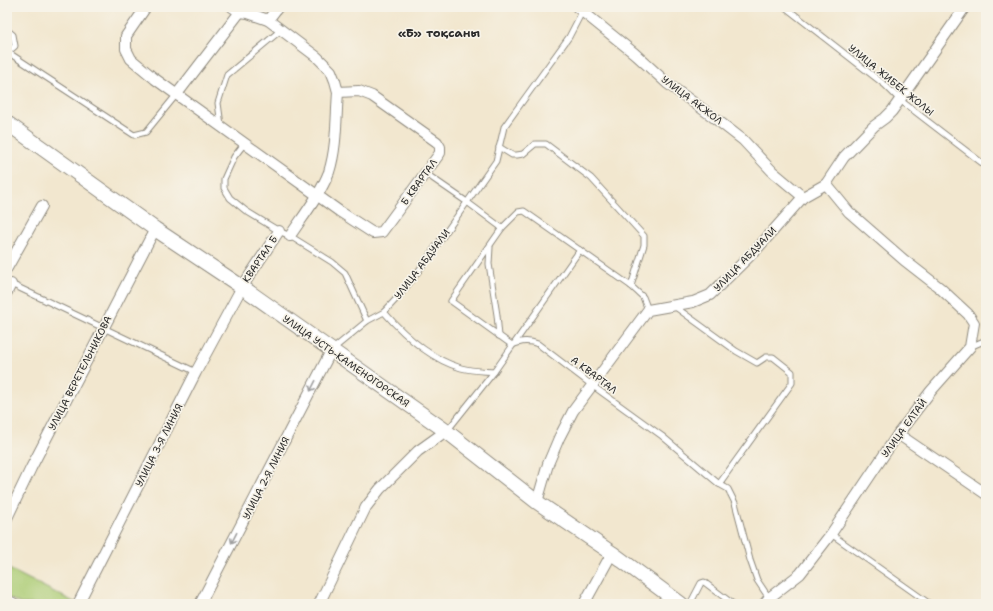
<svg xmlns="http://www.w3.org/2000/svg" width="993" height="611" viewBox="0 0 993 611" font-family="'Shantell Sans',sans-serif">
  <rect width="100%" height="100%" fill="#f7f3e8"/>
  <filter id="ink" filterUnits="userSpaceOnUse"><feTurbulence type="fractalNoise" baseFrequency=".025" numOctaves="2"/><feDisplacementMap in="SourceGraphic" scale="8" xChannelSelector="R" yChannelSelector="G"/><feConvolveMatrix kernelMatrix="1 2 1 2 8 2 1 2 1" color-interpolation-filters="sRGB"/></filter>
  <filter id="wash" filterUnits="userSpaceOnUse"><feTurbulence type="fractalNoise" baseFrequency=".012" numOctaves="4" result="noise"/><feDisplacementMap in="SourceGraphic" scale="16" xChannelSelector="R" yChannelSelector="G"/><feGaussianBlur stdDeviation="0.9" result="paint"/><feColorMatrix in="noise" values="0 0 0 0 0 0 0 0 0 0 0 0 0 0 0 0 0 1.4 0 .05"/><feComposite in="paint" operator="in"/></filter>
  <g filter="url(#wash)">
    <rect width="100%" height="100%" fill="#f2e7cf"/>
    <polygon fill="#accc74" stroke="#6c7c50" points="7,568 78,604 21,604 7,597"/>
  </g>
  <g filter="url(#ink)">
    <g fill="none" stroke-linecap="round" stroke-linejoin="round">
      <g stroke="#8e897d" stroke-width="7">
        <g id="lane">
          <polyline points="785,7 885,85 900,100 986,166"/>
          <polyline points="7,30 13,35 15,46 7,53"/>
          <polyline points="9,53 134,135 146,132 177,94"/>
          <polyline points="221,125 218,103 227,75 281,30"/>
          <polyline points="244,144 234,157 224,179 224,188 230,198 246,211 279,231 290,236 332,262 345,273 367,321"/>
          <polyline points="499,147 512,155 517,155 523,154 535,144 546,144 591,178 644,236 644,245 631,286"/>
          <polyline points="425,173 467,202 502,228"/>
          <polyline points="490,247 489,264 497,315 499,336"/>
          <polyline points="9,283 196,372"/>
          <polyline points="674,306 736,351 757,363 766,357 773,357 792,372 792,383 719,484"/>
          <path d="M 648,310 L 643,297 L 631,286 L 524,211 L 518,212 L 502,228 L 451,301 L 512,345 C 522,341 528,340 538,344 L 593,386 L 662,436 L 719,484 L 728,489 L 735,503 L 750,560 L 757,580 L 769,598"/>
          <path d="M 384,312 C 404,335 430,359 461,368 C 472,371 483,371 494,372"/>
          <polyline points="970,347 986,340"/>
          <polyline points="333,349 367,321 384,312 399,296 420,269 496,161 504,127 569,37 582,12"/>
          <polyline points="447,431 494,372 580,250"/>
          <polyline points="831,534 930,604"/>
          <polyline points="690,604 701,583 704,582 733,604"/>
        </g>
      </g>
      <g stroke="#8e897d" stroke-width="12">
        <g id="street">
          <polyline points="146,7 126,36 126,49 131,59 155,79 339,211 373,233 382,232 440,153 440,147 437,142 372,96 359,91 338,92 335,81 331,71 317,57 268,20 248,13 240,12 232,7"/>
          <polyline points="577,7 634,53 668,84 712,116 743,140 772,171 803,197"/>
          <polyline points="268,20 278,7"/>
          <polyline points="177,94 240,12"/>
          <path d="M 290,236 C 304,215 320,195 329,172 C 337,147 336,118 338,92"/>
          <polyline points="7,268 42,206"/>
          <polyline points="7,292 11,284"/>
          <polyline points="898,434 986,494"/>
          <polyline points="537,502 548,464 559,438 573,411 648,310 693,302 710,295 756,250 803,197 826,184 844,157 874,126 885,118 892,111 965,7"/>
          <polyline points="7,518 31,468 155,229"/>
          <polyline points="7,600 15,604"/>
          <polyline points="78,604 196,372 242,287 279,231"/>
          <polyline points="200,604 331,351"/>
          <polyline points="319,604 366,507 380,489 418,451 446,431"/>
          <polyline points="584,604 612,553"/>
          <polyline points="764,604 769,598 800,574 831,534 898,434 931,391 970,347 974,323 968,314 940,288 904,260 849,212 826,184"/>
        </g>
      </g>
      <g stroke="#8e897d" stroke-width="16">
        <polyline id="secondary" points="7,123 155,229 242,287 446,431 537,502 612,553 681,604"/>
      </g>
      <use href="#lane" stroke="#fff" stroke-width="5"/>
      <use href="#street" stroke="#fff" stroke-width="10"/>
      <use href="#secondary" stroke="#fff" stroke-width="14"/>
    </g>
    <defs><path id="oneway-shaft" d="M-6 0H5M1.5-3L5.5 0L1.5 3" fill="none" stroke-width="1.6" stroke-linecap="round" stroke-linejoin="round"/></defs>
    <g stroke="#a0a0a0">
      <use href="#oneway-shaft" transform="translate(313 386) rotate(117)"/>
      <use href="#oneway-shaft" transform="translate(234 538) rotate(117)"/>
    </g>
  </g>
  <g text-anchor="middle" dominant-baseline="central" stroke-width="3.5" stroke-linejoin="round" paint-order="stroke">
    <g font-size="10" fill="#2b2b2b" stroke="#f7f3e8">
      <text transform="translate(891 80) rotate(39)">УЛИЦА ЖИБЕК ЖОЛЫ</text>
      <text transform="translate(692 100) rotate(37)">УЛИЦА АКЖОЛ</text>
      <text transform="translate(419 182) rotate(-54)">Б КВАРТАЛ</text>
      <text transform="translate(260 259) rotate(-56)">КВАРТАЛ Б</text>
      <text transform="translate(745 259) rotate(-46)">УЛИЦА АБДУАЛИ</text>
      <text transform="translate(422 264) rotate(-53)">УЛИЦА АБДУАЛИ</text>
      <text transform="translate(346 361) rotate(35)">УЛИЦА УСТЬ-КАМЕНОГОРСКАЯ</text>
      <text transform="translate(80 373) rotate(-63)">УЛИЦА ВЕРЕТЕЛЬНИКОВА</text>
      <text transform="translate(594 375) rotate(37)">А КВАРТАЛ</text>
      <text transform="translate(904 428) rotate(-54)">УЛИЦА ЕЛТАЙ</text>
      <text transform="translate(159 445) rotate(-63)">УЛИЦА 3-Я ЛИНИЯ</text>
      <text transform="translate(266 478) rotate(-63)">УЛИЦА 2-Я ЛИНИЯ</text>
    </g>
    <g font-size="12" font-weight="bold" fill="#2b2b2b" stroke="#f7f3e8">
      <text x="439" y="33">«Б» тоқсаны</text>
    </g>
  </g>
  <rect width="993" height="611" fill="none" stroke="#f7f3e8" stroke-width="24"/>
</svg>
